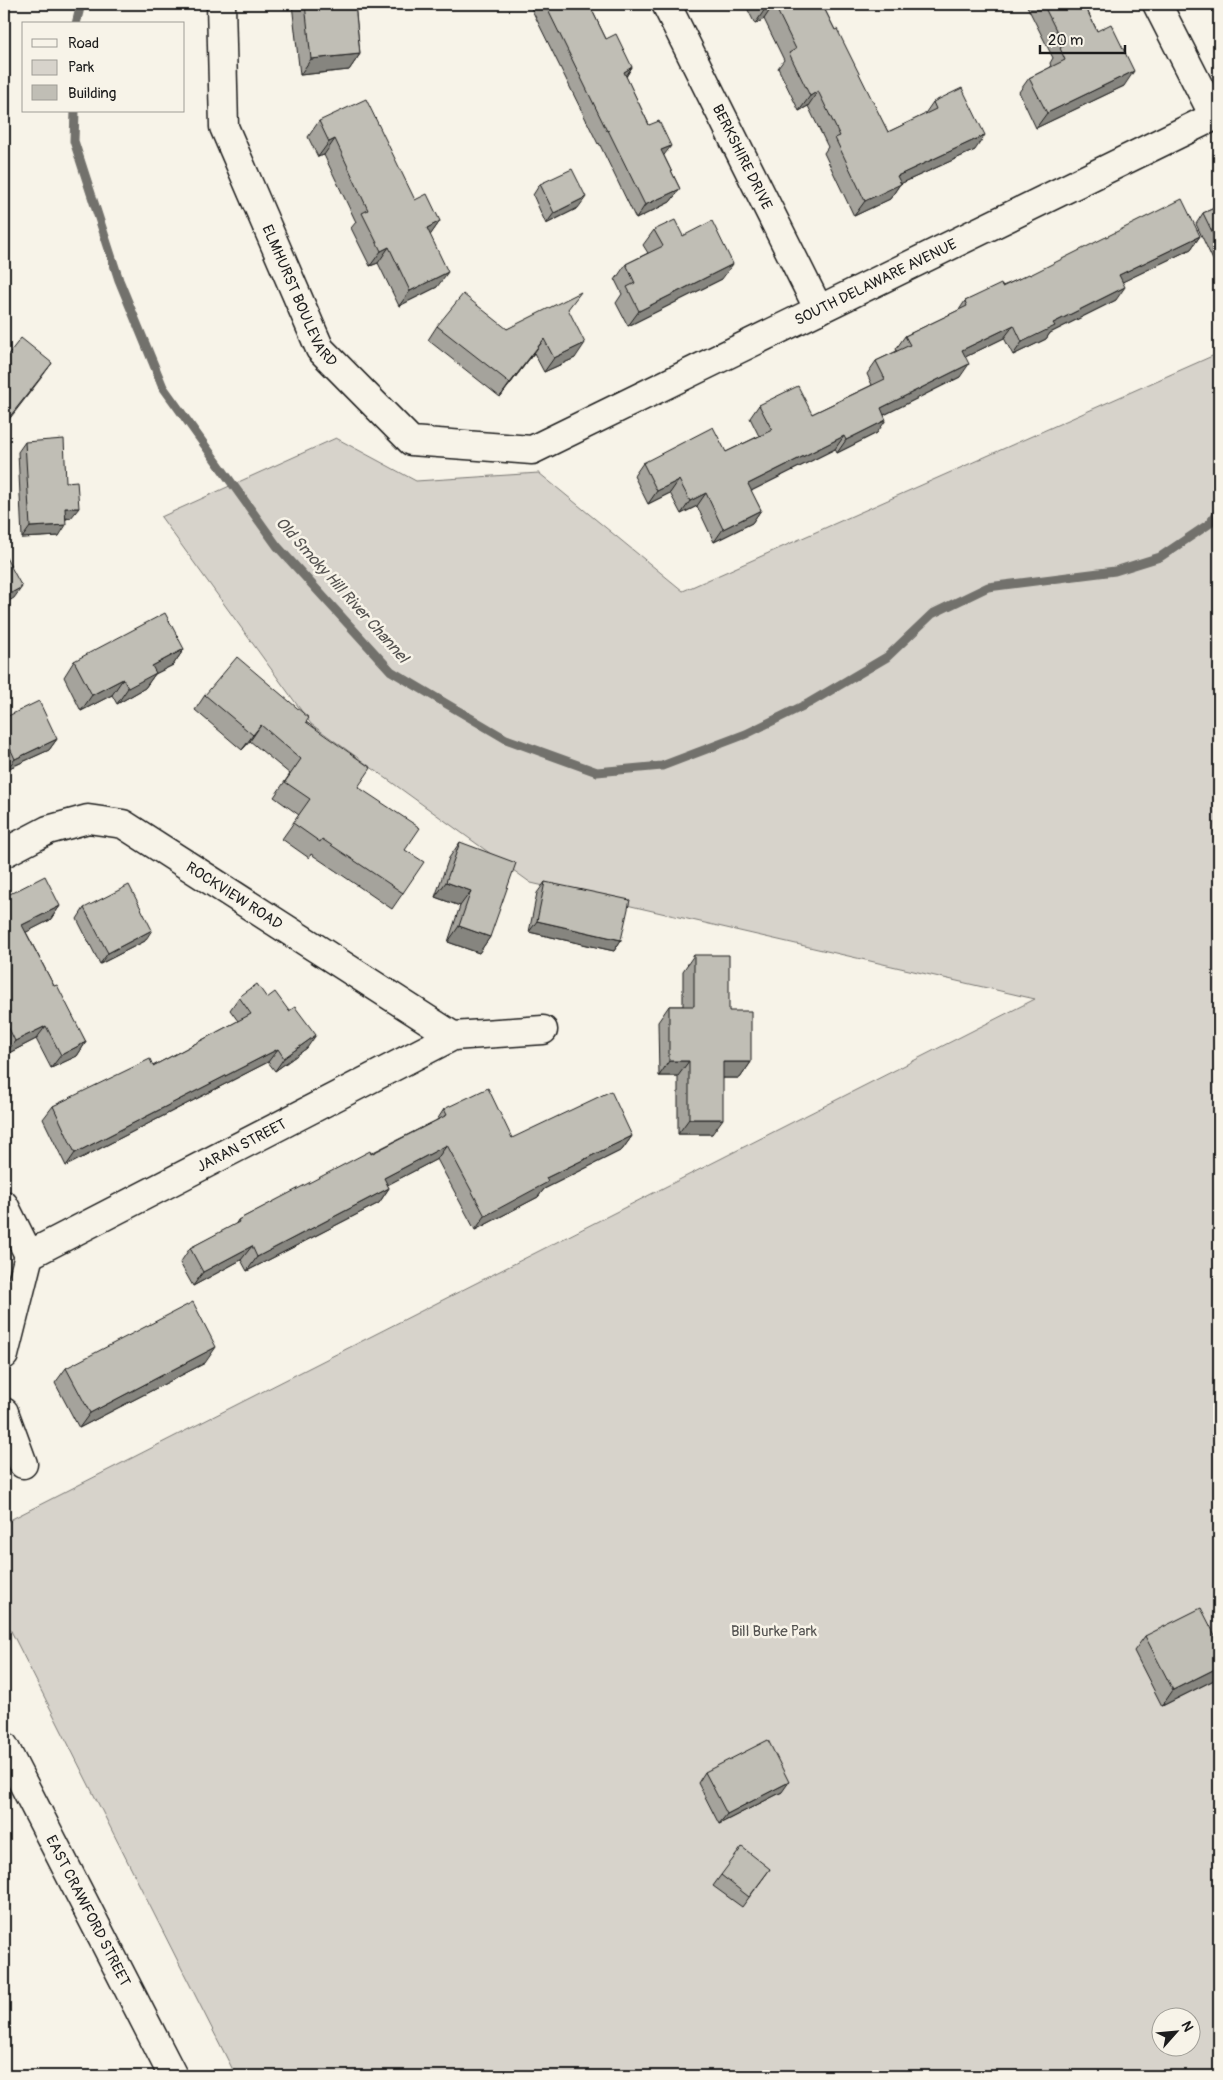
<svg xmlns="http://www.w3.org/2000/svg" width="1223" height="2080" viewBox="0 0 1223 2080" font-family="Pangolin,sans-serif">
  <rect width="100%" height="100%" fill="#f7f3e8"/>
  <filter id="ink" filterUnits="userSpaceOnUse"><feTurbulence type="fractalNoise" baseFrequency=".02" numOctaves="2"/><feDisplacementMap in="SourceGraphic" scale="10" xChannelSelector="R" yChannelSelector="G"/><feConvolveMatrix kernelMatrix="1 2 1 2 8 2 1 2 1" color-interpolation-filters="sRGB"/></filter>
  <g filter="url(#ink)">
    <path fill="#d7d3cb" stroke="#7a7874" fill-rule="evenodd" d="M 1219,353 L 1219,2076 L 236,2076 L 4,1617 L 4,1523 L 1035,999 L 531,883 L 311,724 L 161,517 L 336,438 L 416,481 L 539,473 L 683,591 ZM 1160,2018 L 1190,2018 L 1190,2048 L 1160,2048 Z"/>
    <g fill="none" stroke-linecap="round" stroke-linejoin="round">
      <g stroke="#72716c" stroke-width="9">
        <polyline points="76,24 81,4"/>
        <polyline points="75,111 74,141 119,280 163,387 277,546 391,671 506,739 597,772 662,766 746,734 809,703 887,657 932,614 988,587 1115,571 1160,557 1209,524 1219,511"/>
      </g>
      <g stroke="#1c1c1c" stroke-width="31">
        <g id="minor">
          <path id="s1" d="M 221,4 L 224,127 L 320,349 L 411,441 L 532,450 L 1219,114"/>
          <path id="s2" d="M 666,4 L 819,310"/>
          <polyline points="1157,4 1214,116"/>
          <path id="s3" d="M 4,853 L 48,830 L 88,819 L 123,824 L 453,1036"/>
          <polyline points="4,1205 29,1255"/>
          <path id="s4" d="M 29,1255 L 453,1036 L 543,1030"/>
          <polyline points="4,1355 29,1255"/>
          <polyline points="4,1412 23,1464"/>
          <path id="s5" d="M 4,1746 L 173,2076"/>
        </g>
      </g>
      <use href="#minor" stroke="#f7f3e8" stroke-width="28"/>
    </g>
    <g fill="#a5a39c" stroke="#1c1c1c">
      <polygon points="292,4 355,4 360,54 349,70 300,75"/>
      <polygon points="529,4 589,4 606,39 632,67 626,77 680,189 670,202 636,219 599,143 598,144"/>
      <polygon points="745,4 822,4 835,30 888,132 924,115 933,102 975,150 900,184 890,199 854,216 824,153 828,147 808,106 799,111 778,68 784,60 764,19 755,24"/>
      <polygon points="1026,4 1084,4 1124,86 1036,128 1019,92 1029,78 1051,67 1050,63 1053,58"/>
      <polygon points="319,121 440,221 430,235 437,287 399,306 378,263 370,266 351,228 356,222 324,155 318,157 308,137"/>
      <polygon points="540,184 578,208 546,224 533,195"/>
      <polygon points="1219,206 1219,257 1213,260 1196,224 1203,213"/>
      <polygon points="654,230 683,236 722,279 628,326 616,303 622,294 615,280 626,264 648,253 643,245"/>
      <polygon points="1200,236 1191,249 1122,282 1116,300 1050,333 1046,339 1013,355 1004,338 965,357 960,377 884,415 877,433 837,453 835,449 751,491 761,510 752,523 714,542 697,506 681,514 670,493 648,504 634,476 643,463 726,452 759,436 750,418 759,405 812,414 872,385 867,374 876,361 897,351 896,349 905,336 959,310 965,301 1030,275"/>
      <polygon points="568,310 575,358 544,372 534,353 500,397 428,340 437,326 507,329"/>
      <polygon points="25,442 66,482 71,518 66,519 59,536 22,538 18,452"/>
      <polygon points="184,649 173,665 155,674 145,688 117,704 112,695 81,711 64,677 74,661"/>
      <polygon points="205,695 306,723 358,787 405,850 403,893 392,909 311,854 309,858 282,839 299,815 274,797 290,774 250,741 242,750 195,710"/>
      <polygon points="4,718 57,739 49,750 7,769 4,762"/>
      <polygon points="460,842 490,937 479,953 448,942 460,906 435,897 449,858"/>
      <polygon points="545,882 621,940 614,951 529,932 537,893"/>
      <polygon points="4,897 60,906 50,920 26,932 54,986 86,1042 77,1056 51,1068 36,1039 5,1055 4,1052"/>
      <polygon points="84,908 145,941 100,964 77,919"/>
      <polygon points="694,955 729,1011 751,1062 740,1078 723,1078 712,1134 678,1134 678,1076 659,1076 658,1022 669,1006 683,1006 683,971"/>
      <polygon points="239,997 267,998 307,1048 275,1071 268,1062 66,1166 43,1119 53,1106 153,1066 238,1021 230,1010"/>
      <polygon points="444,1109 512,1138 632,1136 622,1150 544,1189 538,1197 475,1230 437,1159 387,1185 389,1188 379,1203 247,1271 241,1260 193,1286 180,1263 190,1248 235,1225 238,1220 437,1120"/>
      <polygon points="205,1363 79,1428 55,1383 66,1368"/>
      <polygon points="1145,1636 1219,1643 1219,1676 1218,1678 1162,1706 1134,1651"/>
      <polygon points="705,1772 782,1792 719,1824 698,1783"/>
      <polygon points="770,1869 742,1907 713,1886 721,1875"/>
    </g>
    <g fill="#86857f" stroke="#1c1c1c">
      <polygon points="774,4 764,19 755,24 765,9"/>
      <polygon points="360,54 349,70 300,75 311,59"/>
      <polygon points="632,67 623,81 624,72"/>
      <polygon points="1134,71 1124,86 1036,128 1047,113"/>
      <polygon points="818,91 808,106 799,111 810,96"/>
      <polygon points="985,135 975,150 900,184 890,199 854,216 865,201 897,176"/>
      <polygon points="335,139 324,155 318,157 329,142"/>
      <polygon points="671,146 661,159 661,150"/>
      <polygon points="680,189 670,202 636,219 645,205"/>
      <polygon points="586,197 578,208 546,224 554,213"/>
      <polygon points="440,221 429,237 427,228"/>
      <polygon points="1200,236 1191,249 1110,288 1119,275"/>
      <polygon points="389,247 378,263 370,266 381,251"/>
      <polygon points="1219,251 1219,257 1213,260"/>
      <polygon points="733,264 722,279 628,326 639,311"/>
      <polygon points="448,272 437,287 399,306 410,291"/>
      <polygon points="1125,287 1116,300 1050,333 1046,339 1013,355 1022,342 1053,323"/>
      <polygon points="1014,325 1004,338 953,363 962,350"/>
      <polygon points="544,339 534,353 500,397 510,383"/>
      <polygon points="585,343 575,358 544,372 554,358"/>
      <polygon points="52,363 41,378 4,426 4,424"/>
      <polygon points="969,364 960,377 872,421 881,408"/>
      <polygon points="886,420 877,433 837,453 846,440"/>
      <polygon points="844,436 835,449 739,497 748,484"/>
      <polygon points="679,480 670,493 648,504 657,491"/>
      <polygon points="706,493 697,506 681,514 690,501"/>
      <polygon points="65,508 79,508 71,518 58,519"/>
      <polygon points="761,510 752,523 714,542 723,529"/>
      <polygon points="66,525 59,536 22,538 30,527"/>
      <polygon points="22,587 14,598 4,604 4,597"/>
      <polygon points="184,649 173,665 155,674 145,688 117,704 128,688 152,666"/>
      <polygon points="123,679 112,695 81,711 92,695"/>
      <polygon points="261,725 250,741 242,750 253,735"/>
      <polygon points="57,739 49,750 7,769 15,759"/>
      <polygon points="446,882 471,891 460,906 435,897"/>
      <polygon points="60,906 50,920 13,939 22,925"/>
      <polygon points="537,921 621,940 614,951 529,932"/>
      <polygon points="459,926 490,937 479,953 448,942"/>
      <polygon points="152,930 145,941 100,964 108,953"/>
      <polygon points="46,1026 36,1039 5,1055 15,1041"/>
      <polygon points="316,1035 307,1048 275,1071 284,1058"/>
      <polygon points="86,1042 77,1056 51,1068 61,1055"/>
      <polygon points="278,1049 268,1062 66,1166 75,1153"/>
      <polygon points="669,1061 689,1061 678,1076 659,1076"/>
      <polygon points="723,1062 751,1062 740,1078 712,1078"/>
      <polygon points="689,1119 723,1119 712,1134 678,1134"/>
      <polygon points="632,1136 622,1150 544,1189 538,1197 475,1230 485,1216 546,1178"/>
      <polygon points="447,1145 437,1159 374,1192 384,1178"/>
      <polygon points="389,1188 379,1203 247,1271 257,1257"/>
      <polygon points="252,1246 241,1260 193,1286 203,1272"/>
      <polygon points="216,1347 205,1363 79,1428 90,1413"/>
      <polygon points="1219,1667 1219,1676 1218,1678 1162,1706 1173,1690"/>
      <polygon points="789,1782 782,1792 719,1824 727,1814"/>
    </g>
    <g fill="#c0beb5" stroke="#1c1c1c">
      <polygon points="305,4 355,4 360,54 311,59"/>
      <polygon points="545,4 589,4 606,39 616,34 632,67 624,72 649,125 659,121 671,146 661,150 680,189 645,205 608,130 607,131"/>
      <polygon points="763,4 822,4 835,30 837,29 888,132 936,109 933,102 962,88 985,135 897,176 901,184 865,201 835,138 840,136 818,91 810,96 789,53 796,49 774,4 765,9"/>
      <polygon points="1043,4 1084,4 1097,31 1111,24 1134,71 1047,113 1029,78 1065,60 1060,48 1064,46"/>
      <polygon points="366,99 415,200 427,194 440,221 427,228 448,272 410,291 389,247 381,251 362,213 368,210 335,139 329,142 319,121"/>
      <polygon points="572,169 586,197 554,213 540,184"/>
      <polygon points="1182,199 1200,236 1119,275 1125,287 1053,323 1055,326 1022,342 1014,325 962,350 969,364 881,408 886,420 846,440 844,436 748,484 761,510 723,529 706,493 690,501 679,480 657,491 643,463 713,427 726,452 772,430 759,405 798,386 812,414 885,379 876,361 910,345 905,336 967,306 965,301 1001,284 1002,287 1029,274 1030,275"/>
      <polygon points="1219,206 1219,246 1203,213"/>
      <polygon points="675,220 683,236 712,221 733,264 639,311 627,287 635,283 626,264 663,246 654,230"/>
      <polygon points="581,292 568,309 585,343 554,358 544,339 510,383 437,326 463,294 507,329"/>
      <polygon points="21,338 52,363 4,424 4,354 7,356"/>
      <polygon points="64,439 66,482 77,481 79,508 65,508 66,525 30,527 25,442"/>
      <polygon points="4,554 22,587 4,597"/>
      <polygon points="165,613 184,649 152,666 156,673 128,688 123,679 92,695 74,661"/>
      <polygon points="237,657 309,718 306,722 371,768 358,787 420,828 405,850 424,862 403,893 322,839 320,842 293,823 310,799 285,782 301,759 261,725 253,735 205,695"/>
      <polygon points="39,701 57,739 15,759 4,735 4,718"/>
      <polygon points="460,842 516,863 490,937 459,926 471,891 446,882"/>
      <polygon points="45,876 60,906 22,925 54,986 57,985 86,1042 61,1055 46,1026 15,1041 4,1018 4,1012 8,1010 4,1002 4,897"/>
      <polygon points="545,882 630,900 621,940 537,921"/>
      <polygon points="129,885 152,930 108,953 84,908"/>
      <polygon points="694,955 729,955 729,1011 751,1011 751,1062 723,1062 723,1119 689,1119 689,1061 669,1061 669,1006 694,1006"/>
      <polygon points="257,984 267,998 275,992 289,1011 295,1007 316,1035 284,1058 278,1049 75,1153 53,1106 150,1059 153,1066 251,1014 239,997"/>
      <polygon points="488,1088 512,1138 611,1091 632,1136 546,1178 548,1182 485,1216 447,1145 384,1178 389,1188 257,1257 252,1246 203,1272 190,1248 239,1222 238,1220 370,1151 371,1154 447,1115 444,1109"/>
      <polygon points="193,1302 216,1347 90,1413 66,1368"/>
      <polygon points="1201,1608 1219,1643 1219,1667 1173,1690 1145,1636"/>
      <polygon points="768,1740 789,1782 727,1814 705,1772"/>
      <polygon points="742,1847 770,1869 749,1897 721,1875"/>
    </g>
  </g>
  <g text-anchor="middle" dominant-baseline="central" stroke-width="5" stroke-linejoin="round" paint-order="stroke">
    <g font-size="15" fill="#1c1c1c" stroke="#f7f3e8">
      <text stroke="none"><textPath href="#s2" startOffset="171">BERKSHIRE DRIVE</textPath></text>
      <text stroke="none"><textPath href="#s1" startOffset="998">SOUTH DELAWARE AVENUE</textPath></text>
      <text stroke="none"><textPath href="#s1" startOffset="308">ELMHURST BOULEVARD</textPath></text>
      <text stroke="none"><textPath href="#s3" startOffset="259">ROCKVIEW ROAD</textPath></text>
      <text stroke="none"><textPath href="#s4" startOffset="239">JARAN STREET</textPath></text>
      <text stroke="none"><textPath href="#s5" startOffset="185">EAST CRAWFORD STREET</textPath></text>
    </g>
    <g font-size="15" fill="#545351" stroke="#f7f3e8">
      <text x="774" y="1631">Bill Burke Park</text>
    </g>
    <g font-size="16" font-style="italic" fill="#565452" stroke="#f7f3e8">
      <text transform="translate(342 590) rotate(48)">Old Smoky Hill River Channel</text>
    </g>
  </g>
  <rect width="1223" height="2080" fill="none" stroke="#f7f3e8" stroke-width="20"/>
  <rect x="10" y="10" width="1203" height="2060" fill="none" stroke="#1c1c1c" stroke-width="2" filter="url(#ink)"/>
  <rect x="22" y="22" width="162" height="90" fill="#f7f3e8" stroke="#9f9d96"/>
  <rect x="32" y="39" width="25" height="8" fill="#f7f3e8" stroke="#9f9d96"/>
  <text x="68" y="48" font-size="15" fill="#1c1c1c">Road</text>
  <rect x="32" y="60" width="25" height="15" fill="#d7d3cb" stroke="#9f9d96"/>
  <text x="68" y="72" font-size="15" fill="#1c1c1c">Park</text>
  <rect x="32" y="85" width="25" height="15" fill="#c0beb5" stroke="#9f9d96"/>
  <text x="68" y="98" font-size="15" fill="#1c1c1c">Building</text>
  <g transform="translate(1176 2032) rotate(63)"><circle r="24" fill="#f7f3e8" stroke="#9f9d96"/>
  <path d="M0-4L9 19L0 12L-9 19Z" fill="#1c1c1c"/>
  <text y="-8" font-size="14" font-weight="bold" text-anchor="middle" fill="#1c1c1c">N</text>
  </g>
  <path d="M1040 45v8h85v-8" fill="none" stroke="#1c1c1c" stroke-width="2.5"/>
  <text x="1048" y="45" font-size="15" fill="#1c1c1c" stroke="#f7f3e8" stroke-width="4" paint-order="stroke">20 m</text>
</svg>
